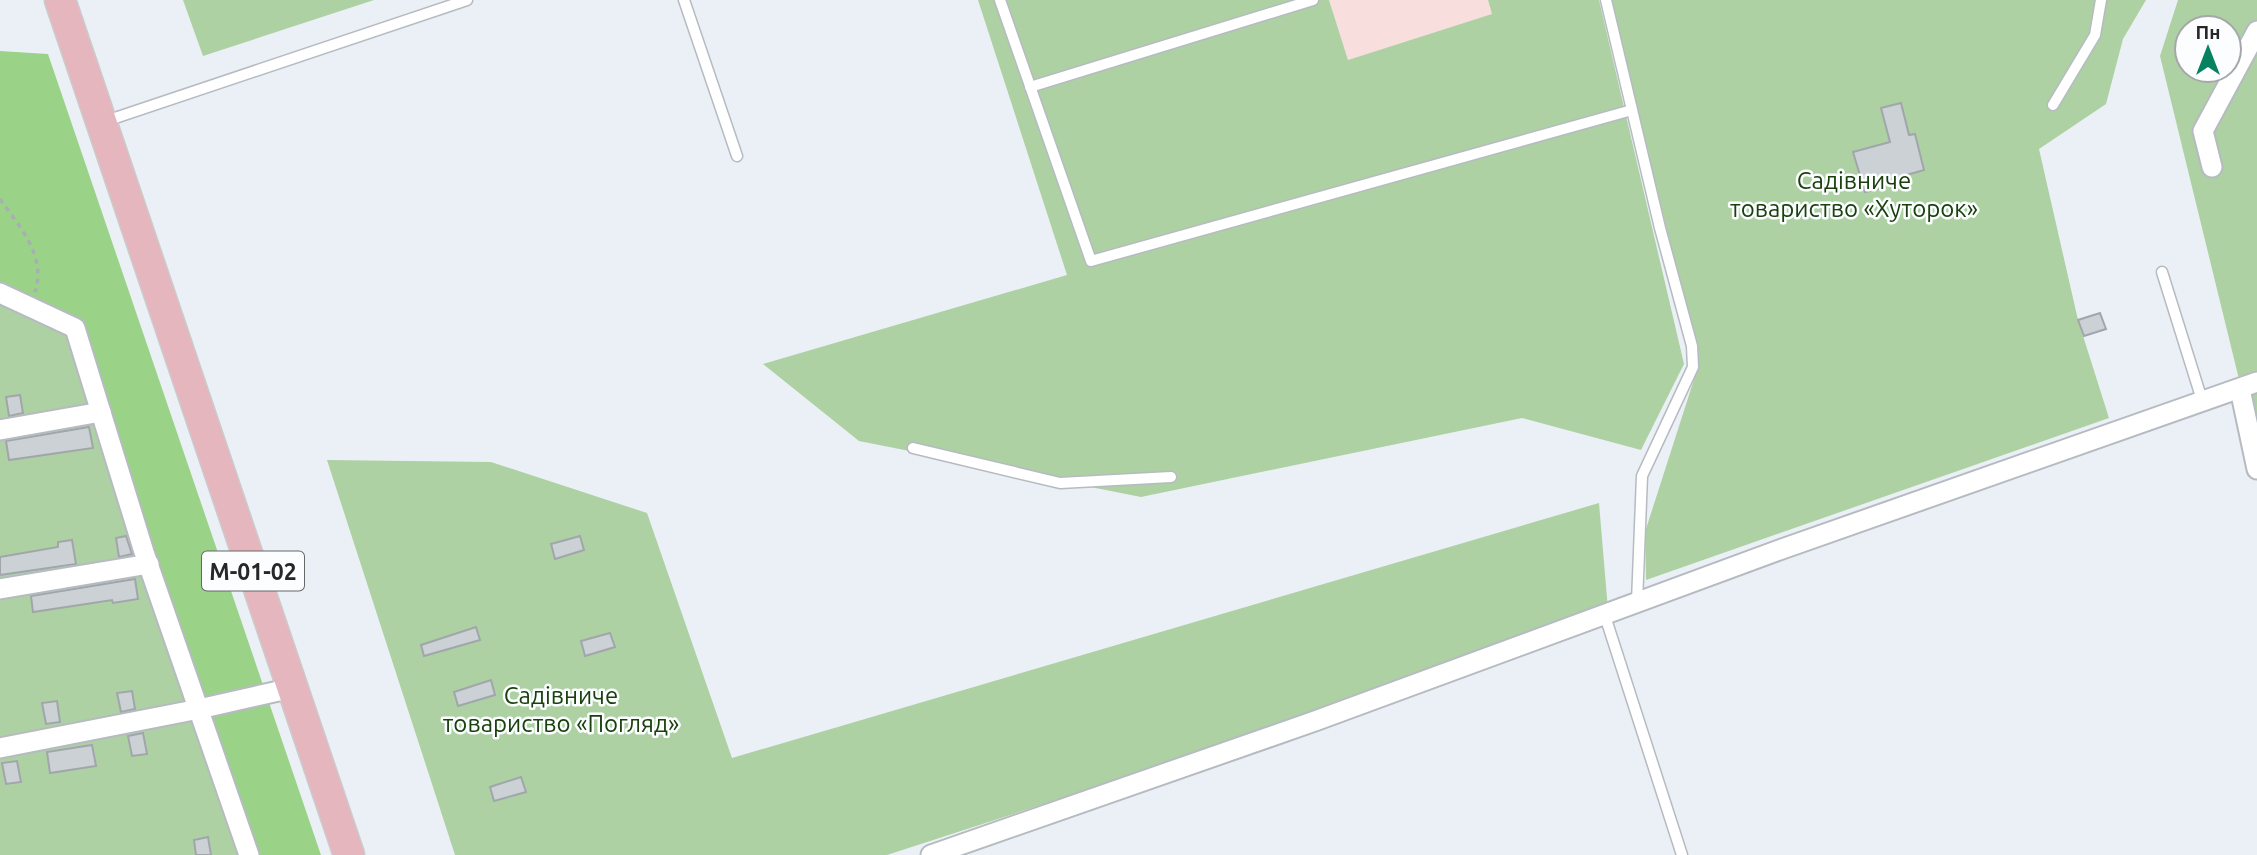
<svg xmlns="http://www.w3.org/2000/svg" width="2257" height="855" viewBox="0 0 2257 855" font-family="Ubuntu,sans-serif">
  <rect width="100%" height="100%" fill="#ebf0f6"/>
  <polygon fill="#f9dede" points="1329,0 1488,0 1493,14 1348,60"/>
  <g fill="#add1a3" fill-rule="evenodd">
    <polygon points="183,0 374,0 203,56"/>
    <polygon points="978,0 1329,0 1348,60 1492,14 1488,0 1599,0 1684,364 1641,450 1522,418 1141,497 859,441 763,364 1067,275"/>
    <polygon points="1610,0 2146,0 2123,39 2106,104 2039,149 2078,320 2109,418 1646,580 1645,532 1698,367 1690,323"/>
    <path d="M 2178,0 L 2257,0 L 2257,453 L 2160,56 ZM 2187,28 L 2229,28 L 2229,70 L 2187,70 Z"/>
    <polygon points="0,286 75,328 238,855 0,855"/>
    <polygon points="327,460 491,462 647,513 732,758 1599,503 1608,610 1358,702 887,855 455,855"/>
  </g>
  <polygon fill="#9ad388" points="0,51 48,54 321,855 238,855 75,328 0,286"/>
  <g fill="#ccd1d6" stroke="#a1a6ab" stroke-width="2">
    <polygon points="1901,103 1909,135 1915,134 1924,170 1882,182 1883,188 1865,192 1853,152 1890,142 1881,108"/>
    <polygon points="2100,313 2106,329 2084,336 2078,320"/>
    <polygon points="20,395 23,413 9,416 6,397"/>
    <polygon points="89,427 93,448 9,460 6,441"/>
    <polygon points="126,536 132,554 119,557 116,538"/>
    <polygon points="580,536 584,550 555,559 551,544"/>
    <polygon points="72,540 76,564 0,575 0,557 58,547 58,542"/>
    <polygon points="135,579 138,599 113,603 112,600 33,612 31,596"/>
    <polygon points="476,627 480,640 424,656 421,645"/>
    <polygon points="610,633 615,647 585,656 581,641"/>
    <polygon points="491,680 495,695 458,706 454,692"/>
    <polygon points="132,691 135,709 121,712 117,693"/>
    <polygon points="57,701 60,722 46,724 42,703"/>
    <polygon points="143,733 147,754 132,756 128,736"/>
    <polygon points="92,745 96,766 50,773 47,752"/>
    <polygon points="17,761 21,782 6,784 2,763"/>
    <polygon points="521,777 526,792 494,801 490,787"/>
    <polygon points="208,837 211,855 196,855 194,840"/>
  </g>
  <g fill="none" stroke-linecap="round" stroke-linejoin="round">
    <g stroke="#b6bbc1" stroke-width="13">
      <g id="lane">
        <polyline points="684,0 737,156"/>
        <polyline points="1000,0 1091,261 1632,110"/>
        <polyline points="1606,0 1660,228 1692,346 1693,367 1642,476 1637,602"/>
        <polyline points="1030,87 1313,0"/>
        <polyline points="2053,105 2095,35 2101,0"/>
        <polyline points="103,122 467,0"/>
        <polyline points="2162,272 2202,400"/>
        <polyline points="913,448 1060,483 1171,477"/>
        <polyline points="1605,616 1682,855"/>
      </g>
    </g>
    <g stroke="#b6bbc1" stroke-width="23">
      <g id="street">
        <polyline points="2212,167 2203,131 2257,31"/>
        <polyline points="0,293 75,328 144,552 249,855"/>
        <polyline points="2240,389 2257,469"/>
        <polyline points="0,430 101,412"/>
        <polyline points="0,589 149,564"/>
        <polyline points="0,748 199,709 292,688"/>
        <polyline points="931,855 1315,721 1782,549 2257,382"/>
      </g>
    </g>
    <g stroke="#cbcbcc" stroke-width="33">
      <polyline id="primary" points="60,0 349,855"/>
    </g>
    <path stroke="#aaaeb3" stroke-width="3.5" stroke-dasharray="5 5" stroke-linecap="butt" d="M 0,199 C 19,226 47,256 35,292"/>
    <use href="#lane" stroke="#fff" stroke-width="10"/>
    <use href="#street" stroke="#fff" stroke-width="19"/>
    <use href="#primary" stroke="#e5b6be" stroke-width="30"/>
  </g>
  <g text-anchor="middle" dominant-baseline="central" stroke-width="5" stroke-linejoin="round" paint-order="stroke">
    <rect fill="#fbfdff" stroke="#656769" stroke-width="2" x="202" y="551.5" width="102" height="39" rx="5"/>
    <g font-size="23" font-weight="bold" fill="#252729">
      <text x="253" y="571">М-01-02</text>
    </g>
    <g font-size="24" fill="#1a400d" stroke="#fbfdff">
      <text x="1854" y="180">Садівниче<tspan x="1854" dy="28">товариство «Хуторок»</tspan></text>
      <text x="561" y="695">Садівниче<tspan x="561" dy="28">товариство «Погляд»</tspan></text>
    </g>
  </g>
  <g transform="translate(2208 49)"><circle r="33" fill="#fbfdff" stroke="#a5a7a9" stroke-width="2"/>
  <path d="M0-5L12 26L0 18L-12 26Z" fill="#078160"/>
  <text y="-10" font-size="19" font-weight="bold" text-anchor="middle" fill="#252729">Пн</text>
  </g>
</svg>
